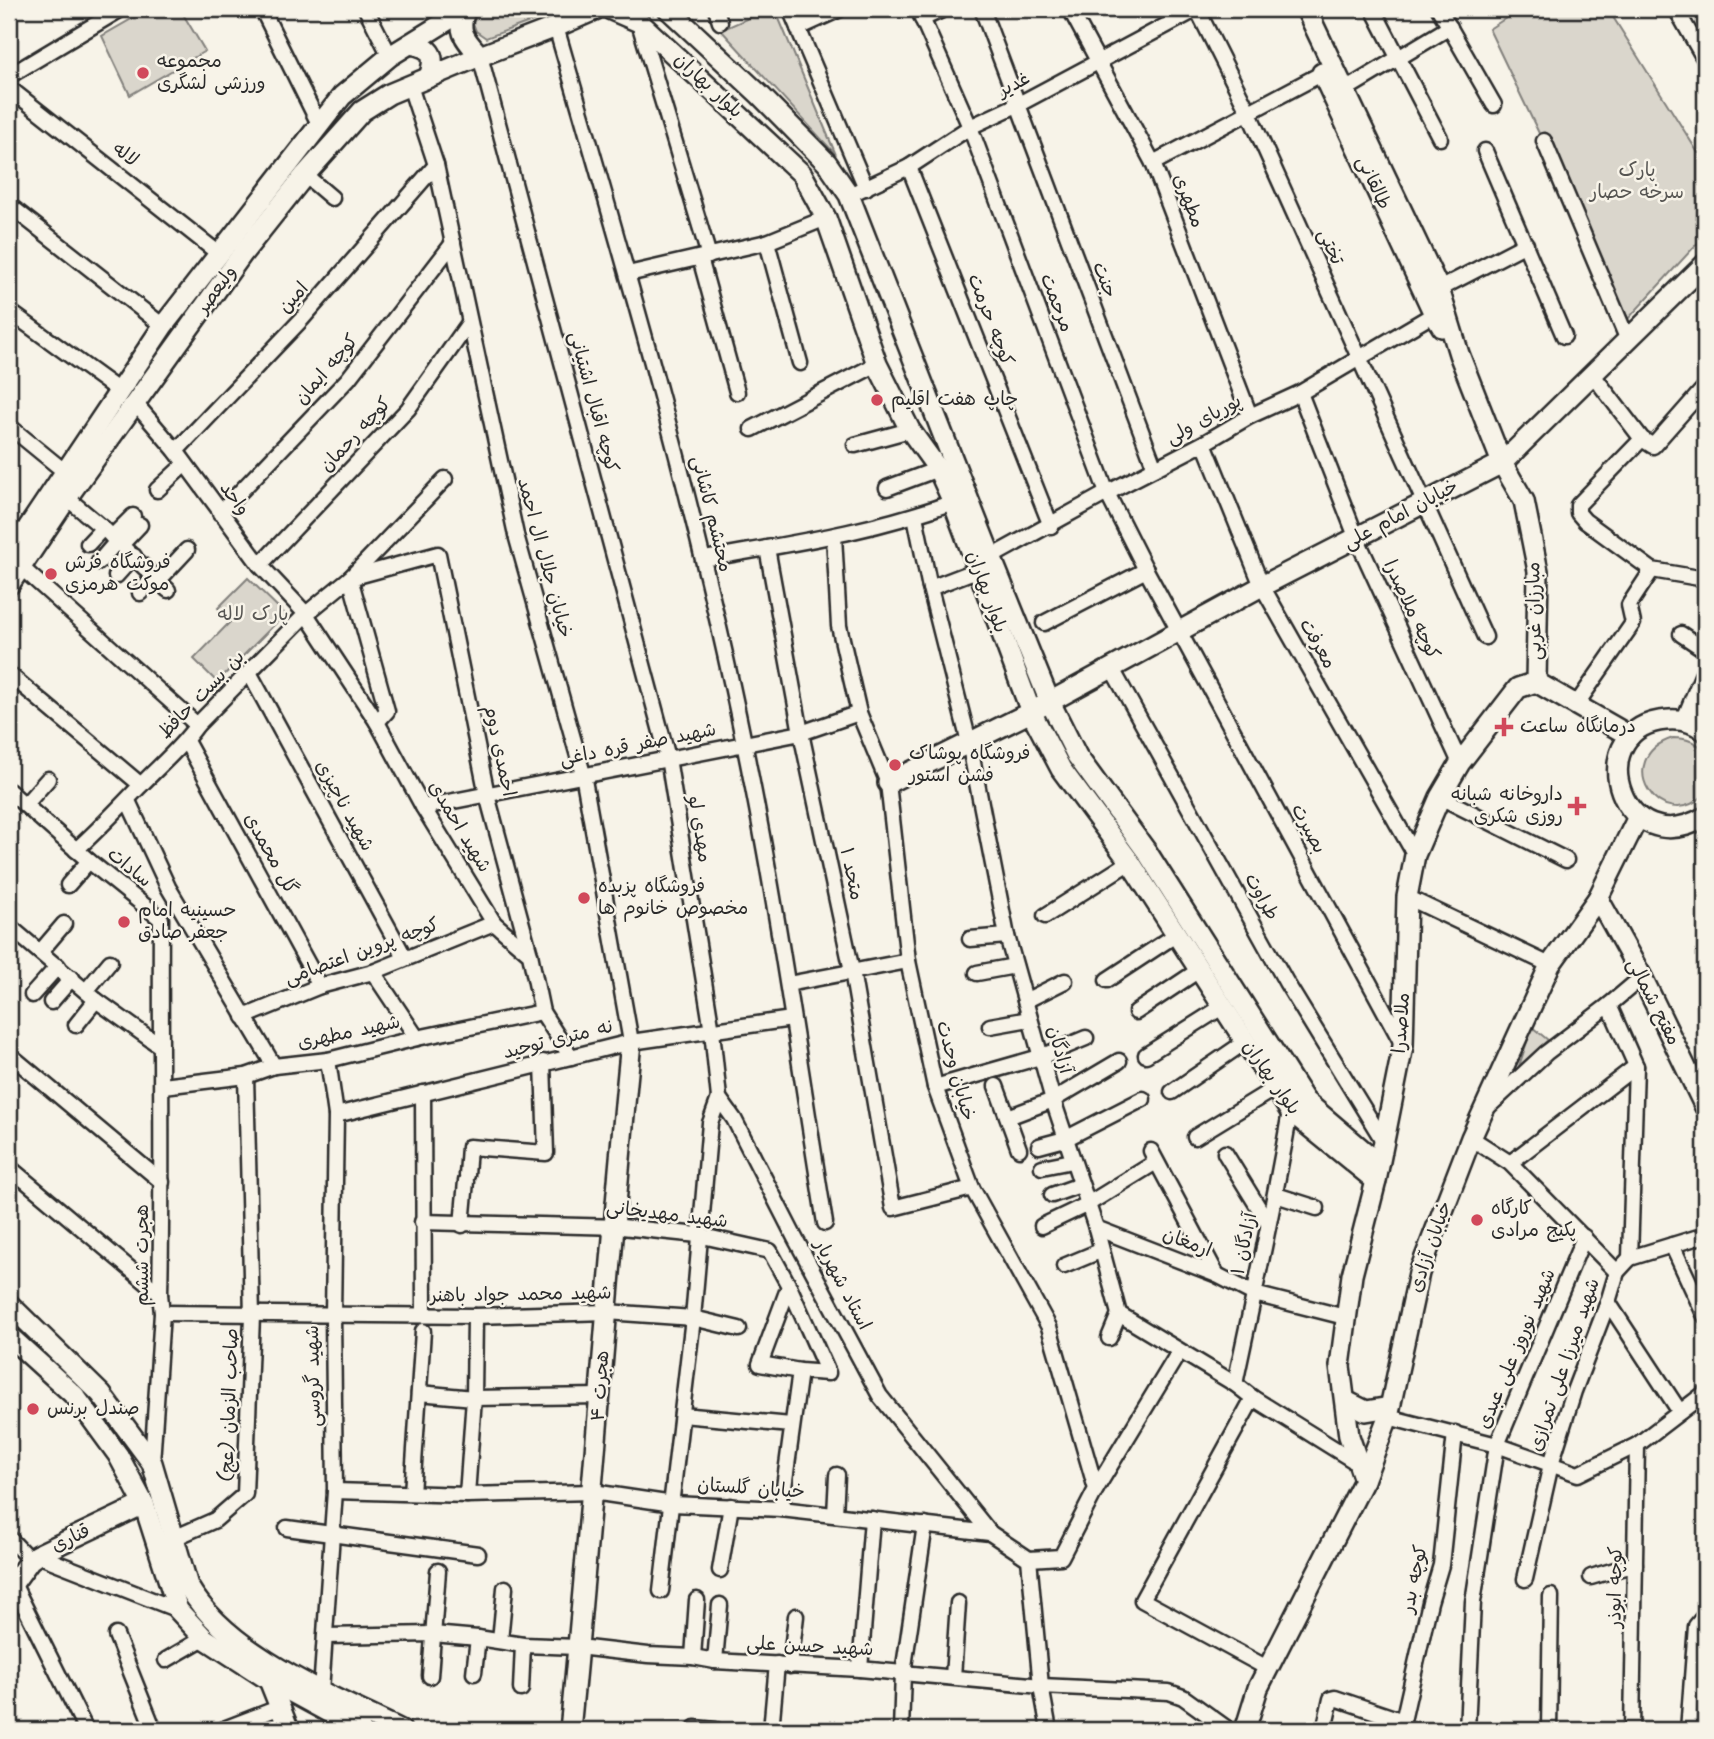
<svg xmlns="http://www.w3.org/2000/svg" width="1714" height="1739" viewBox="0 0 1714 1739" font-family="Kalam,'Playpen Sans Arabic',sans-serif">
  <rect width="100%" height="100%" fill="#f7f3e8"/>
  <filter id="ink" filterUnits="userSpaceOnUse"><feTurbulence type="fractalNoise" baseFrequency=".0143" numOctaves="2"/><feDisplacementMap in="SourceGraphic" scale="14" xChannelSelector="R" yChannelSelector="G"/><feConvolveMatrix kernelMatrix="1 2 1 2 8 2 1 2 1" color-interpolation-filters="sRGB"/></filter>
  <g filter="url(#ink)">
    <g fill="#dad6cc" stroke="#82807c" stroke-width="2">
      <polygon points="149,9 180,9 205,51 130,95 102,36"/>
      <polygon points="484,9 565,9 486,38 476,31 473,23 479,11"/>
      <polygon points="769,9 775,9 836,155 721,30"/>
      <polygon points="1520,9 1608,9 1705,164 1705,235 1628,319 1489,29"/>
      <polygon points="248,578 285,614 217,682 194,659 231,621 218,608"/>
      <path d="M 1673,738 C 1686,738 1696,741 1705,751 L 1705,794 C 1660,838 1610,758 1673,738 Z"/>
      <polygon points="1532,1027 1548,1040 1519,1066"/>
    </g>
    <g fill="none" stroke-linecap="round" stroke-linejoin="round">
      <g stroke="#2b2b2b" stroke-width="19">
        <g id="street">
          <polyline points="262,9 319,124"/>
          <polyline points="366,9 390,56"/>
          <polyline points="716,9 720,22"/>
          <polyline points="790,9 866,188"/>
          <polyline points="918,9 970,127 1107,493 1146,570 1403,1045"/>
          <polyline points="982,9 1155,468"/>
          <polyline points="1070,9 1153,163 1250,416"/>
          <polyline points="1197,9 1248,111 1485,637"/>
          <polyline points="1373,9 1440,138"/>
          <polyline points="1439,9 1494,105"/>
          <polyline points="1676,9 1705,60"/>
          <polyline points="922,19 944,9"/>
          <polyline points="639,23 709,256"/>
          <path d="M 556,27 C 625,264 695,501 744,743 C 777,902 799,1063 825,1223"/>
          <polyline points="798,28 840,9"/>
          <polyline points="480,56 668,758 712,1031 719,1098 734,1119 795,1238 880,1396 990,1533"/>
          <polyline points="9,76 121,9"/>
          <polyline points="410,86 436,165 516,535 583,774 631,1042"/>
          <polyline points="9,88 218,253"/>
          <polyline points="1345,90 1450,27"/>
          <polyline points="1544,141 1627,338"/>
          <polyline points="1485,151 1564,336"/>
          <polyline points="1153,163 1323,73"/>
          <polyline points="909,167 1051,526"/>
          <polyline points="305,175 332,198"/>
          <polyline points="849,195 909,167 970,127 1017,105 1197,9"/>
          <polyline points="9,205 163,326"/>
          <polyline points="767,242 800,363"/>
          <polyline points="700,258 737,392"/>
          <polyline points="628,274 767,242 826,218"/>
          <polyline points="1439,289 1526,244"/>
          <polyline points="9,311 119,391"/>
          <polyline points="1593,375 1642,439 1653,446 1705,387"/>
          <polyline points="1300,393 1357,539 1460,763"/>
          <polyline points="135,403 176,451 260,565 306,614 377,722 423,807 494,923 530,954 542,1012 571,1057"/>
          <polyline points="9,426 64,471"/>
          <polyline points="752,429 877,364"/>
          <polyline points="1642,439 1578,505 1578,513 1585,521 1652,570 1705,579"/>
          <polyline points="1204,443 1262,586 1415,855"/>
          <polyline points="855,445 910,430"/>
          <polyline points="176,451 302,319 436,165"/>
          <polyline points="887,488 938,469"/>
          <polyline points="157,490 185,464"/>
          <polyline points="67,498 103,528 168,590"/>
          <polyline points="220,513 348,379 453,243"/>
          <polyline points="915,516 930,588 969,742 1007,936 1053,1100 1096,1228 1119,1314 1235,1384 1253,1398 1359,1464"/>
          <polyline points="834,536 839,626 859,713 888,783 908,961 935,1087 972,1188 1049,1327 1096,1489 1061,1557 1029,1559"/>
          <polyline points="112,537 133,516"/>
          <polyline points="88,544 103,528"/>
          <polyline points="121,545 140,525"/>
          <polyline points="767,548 801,733 852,971 893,1208 972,1188"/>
          <polyline points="991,557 1107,493 1204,443 1250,416 1300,393 1434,314"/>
          <path d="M 704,559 C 788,544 872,532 953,502"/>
          <polyline points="99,562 117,541"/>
          <polyline points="260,565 408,409 469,323"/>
          <polyline points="21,567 197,725"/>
          <polyline points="116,576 134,556"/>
          <polyline points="159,580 187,550"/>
          <polyline points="930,588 977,570"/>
          <polyline points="140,593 155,576"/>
          <polyline points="1044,623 1146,570"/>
          <polyline points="1681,634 1705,650"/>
          <polyline points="1111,667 1286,982 1384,1142"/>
          <polyline points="9,674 141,785"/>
          <polyline points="250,674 405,958"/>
          <polyline points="1576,705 1633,623 1629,605 1652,570"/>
          <polyline points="377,722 387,711 350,578 438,554 487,795 530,954"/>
          <polyline points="186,741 320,986"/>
          <path d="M 9,791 L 89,861 L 161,919 C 160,1044 163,1169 160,1294 L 162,1313 L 152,1463"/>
          <polyline points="1440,797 1566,860"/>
          <polyline points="128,801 168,887 274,1066"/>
          <polyline points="25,805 48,779"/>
          <polyline points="423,807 801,733 859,713"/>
          <path d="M 76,850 C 99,829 120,807 141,785 C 160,765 181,748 197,725 L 306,614 L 350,578 L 445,479"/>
          <polyline points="68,885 89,861"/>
          <polyline points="1407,897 1550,965"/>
          <polyline points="1045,916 1130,862"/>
          <polyline points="9,926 96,1000 160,1046"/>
          <polyline points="970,939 1007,936"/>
          <polyline points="41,951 64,924"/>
          <polyline points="373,972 417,1038"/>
          <polyline points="977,973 1015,966"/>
          <polyline points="1107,980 1177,934"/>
          <polyline points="788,984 908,961"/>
          <polyline points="86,991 110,962"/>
          <polyline points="32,995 58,966"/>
          <polyline points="1025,1001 1065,981"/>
          <polyline points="51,1002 72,978"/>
          <polyline points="1136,1012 1199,970"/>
          <polyline points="244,1017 320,986 373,972 494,923"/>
          <polyline points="76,1025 96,1000"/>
          <polyline points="990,1026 1029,1019"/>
          <polyline points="9,1054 162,1182"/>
          <polyline points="1146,1055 1222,1007"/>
          <polyline points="163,1086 246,1076 274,1066 328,1060 417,1038 542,1012"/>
          <polyline points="996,1086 1019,1149"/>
          <polyline points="935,1087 1040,1057 1086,1038"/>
          <polyline points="1172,1092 1245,1042"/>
          <polyline points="423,1093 424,1315"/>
          <polyline points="1489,1106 1546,1053 1609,1005"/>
          <polyline points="336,1115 631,1042 792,1019"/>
          <polyline points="1008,1117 1053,1100 1119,1061"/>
          <polyline points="1195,1137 1275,1088"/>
          <polyline points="1471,1138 1510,1163 1617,1272"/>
          <polyline points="1039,1146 1065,1139 1143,1099"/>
          <polyline points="1151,1151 1217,1275"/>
          <polyline points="1225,1153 1268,1223"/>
          <polyline points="1510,1163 1636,1066"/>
          <polyline points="9,1167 160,1294"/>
          <polyline points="1042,1167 1072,1161"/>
          <polyline points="467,1175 469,1147 546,1153 543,1062"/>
          <polyline points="1052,1195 1080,1185"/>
          <polyline points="1276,1195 1317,1208"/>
          <polyline points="422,1222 622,1227 698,1235 770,1251 789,1286 828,1373 800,1371 760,1364 789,1286"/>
          <polyline points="462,1225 466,1181"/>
          <polyline points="1042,1226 1088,1204 1156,1162"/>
          <polyline points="1096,1228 1217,1275 1254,1294 1345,1317"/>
          <polyline points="1672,1245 1705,1316"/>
          <polyline points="1630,1258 1705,1235"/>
          <polyline points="1064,1266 1100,1251"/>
          <polyline points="1608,1302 1680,1412"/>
          <polyline points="162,1313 475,1316 607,1312 693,1318 739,1329"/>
          <polyline points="1109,1338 1119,1314"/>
          <path d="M 1235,1384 C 1254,1293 1275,1203 1290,1111"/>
          <polyline points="419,1393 474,1398 601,1396"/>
          <polyline points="1253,1398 1142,1600 1269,1669"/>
          <polyline points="682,1415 791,1425"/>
          <polyline points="1388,1417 1497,1445 1578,1474 1637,1445 1705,1393"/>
          <polyline points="1096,1489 1179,1352"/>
          <polyline points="335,1491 467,1495 593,1492 673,1504 781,1509 990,1533 1029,1559 1041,1686 1049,1730"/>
          <polyline points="412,1493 423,1331"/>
          <polyline points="467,1495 474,1398 475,1316"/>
          <polyline points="781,1509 800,1371"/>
          <polyline points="835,1515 837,1475"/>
          <polyline points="287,1528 478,1554"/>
          <polyline points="9,1538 30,1560"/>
          <polyline points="174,1538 215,1520 245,1494 252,1316 246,1076"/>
          <polyline points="37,1555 178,1610"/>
          <polyline points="720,1570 731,1506"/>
          <polyline points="1591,1577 1635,1564"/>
          <polyline points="1525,1579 1551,1464 1574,1391 1608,1302 1617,1272 1630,1258 1636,1066 1609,1005 1642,977"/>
          <polyline points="13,1583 86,1730"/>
          <polyline points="661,1591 693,1318 710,1123 719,1098"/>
          <polyline points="116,1635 154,1730"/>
          <polyline points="325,1636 433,1634 478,1638 523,1645 578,1647 648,1655 693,1657 715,1661 860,1669 1041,1686 1169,1692 1183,1697 1229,1730"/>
          <polyline points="500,1641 505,1588"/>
          <polyline points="693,1657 697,1600"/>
          <polyline points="166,1660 204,1638"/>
          <polyline points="715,1661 720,1605"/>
          <polyline points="790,1666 796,1616"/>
          <polyline points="860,1669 872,1519"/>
          <polyline points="474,1673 478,1638"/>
          <polyline points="430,1676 438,1571"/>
          <polyline points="953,1677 958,1603"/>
          <polyline points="521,1689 523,1645"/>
          <polyline points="321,1691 335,1491 333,1315 336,1115 328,1060"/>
          <polyline points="9,1726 11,1730"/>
          <polyline points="695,1728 716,1730"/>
          <polyline points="221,1730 278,1708"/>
          <polyline points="771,1730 777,1664"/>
          <polyline points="901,1730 903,1673 925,1525"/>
          <polyline points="1324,1730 1331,1699 1335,1698 1403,1721"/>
          <polyline points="1401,1730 1430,1602 1441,1565 1455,1433"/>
          <polyline points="1467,1730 1473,1602 1497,1445 1584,1237"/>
          <polyline points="1549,1730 1551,1596"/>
          <polyline points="1632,1730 1637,1445"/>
          <polyline points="1688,1730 1696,1626 1705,1615"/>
        </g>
      </g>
      <g stroke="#2b2b2b" stroke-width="24">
        <g id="secondary">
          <path d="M 466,9 C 456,31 465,39 480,56 L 556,27 L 597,9"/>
          <polyline points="609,9 639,22 802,174 826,218 877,364 910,430 938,469 953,502 1031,712 1061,769 1130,862 1290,1111 1376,1181"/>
          <polyline points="668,9 760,95 827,163 849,195 991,557 1049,700 1077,756 1147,852 1305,1101 1379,1164"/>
          <polyline points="1306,9 1439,289 1459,354 1502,463 1524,501 1538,571 1536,682"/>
          <path d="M 410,44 C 433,47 436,57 429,77"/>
          <polyline points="1322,73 1434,314 1442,327"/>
          <polyline points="9,556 163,326 342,96 390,56 466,9"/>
          <polyline points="9,585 67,498 243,253 305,175 362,111 389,94 480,56"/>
          <polyline points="1536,682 1630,736"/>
          <polyline points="1686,721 1705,675"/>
          <path d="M 1705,731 C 1692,720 1675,718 1659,721 C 1582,735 1621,865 1705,817"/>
          <polyline points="888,783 1031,712 1262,586 1502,463 1705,264"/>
          <polyline points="1598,898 1642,977 1705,1107"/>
          <path d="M 9,1304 L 101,1394 L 152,1463 L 188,1586 C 228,1655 332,1696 401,1730"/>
          <polyline points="9,1336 75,1396 118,1455 144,1504 178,1610 204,1638 269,1680 361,1730"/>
          <polyline points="1346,1401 1366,1411 1390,1407"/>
          <polyline points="1364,1480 1349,1436 1340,1366 1352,1275 1376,1181 1403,1046 1407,897 1415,855 1440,797 1460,763 1518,688 1536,682"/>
          <polyline points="9,1589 30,1560 37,1555 144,1504"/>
          <polyline points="269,1680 289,1730"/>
          <path d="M 570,1730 C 593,1501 608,1271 631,1042"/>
          <polyline points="1245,1730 1258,1688 1364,1480 1388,1417 1419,1273 1471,1138 1550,965 1598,898 1638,817"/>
        </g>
      </g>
      <use href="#street" stroke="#f7f3e8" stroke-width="14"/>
      <use href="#secondary" stroke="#f7f3e8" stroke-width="19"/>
    </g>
  </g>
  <g fill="#d1495b" stroke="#f7f3e8" stroke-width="2.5">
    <circle cx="143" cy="73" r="7"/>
    <circle cx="877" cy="400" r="7"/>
    <circle cx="51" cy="574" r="7"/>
    <path d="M1500.5 716.5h7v7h7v7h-7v7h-7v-7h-7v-7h7z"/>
    <circle cx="895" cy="765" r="7"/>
    <path d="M1573.5 795.5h7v7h7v7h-7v7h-7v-7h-7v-7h7z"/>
    <circle cx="584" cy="898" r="7"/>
    <circle cx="124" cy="922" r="7"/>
    <circle cx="1477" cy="1220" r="7"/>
    <circle cx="33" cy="1409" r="7"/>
  </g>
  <g text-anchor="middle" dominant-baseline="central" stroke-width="5" stroke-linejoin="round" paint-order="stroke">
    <g font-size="19" fill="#2b2b2b" stroke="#f7f3e8" text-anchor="start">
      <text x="157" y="62">مجموعه<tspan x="157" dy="22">ورزشی لشگری</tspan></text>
      <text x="891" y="400">چاپ هفت اقلیم</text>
      <text x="65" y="563">فروشگاه فرش<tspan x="65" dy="22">موکت هرمزی</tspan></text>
      <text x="1520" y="727">درمانگاه ساعت</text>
      <text x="909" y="754">فروشگاه پوشاک<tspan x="909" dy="22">فشن استور</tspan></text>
      <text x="1563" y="795" text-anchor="end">داروخانه شبانه<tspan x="1563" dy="22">روزی شکری</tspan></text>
      <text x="598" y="887">فروشگاه پزبده<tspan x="598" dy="22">مخصوص خانوم ها</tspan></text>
      <text x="138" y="911">حسینیه امام<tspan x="138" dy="22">جعفر صادق</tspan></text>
      <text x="1491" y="1209">کارگاه<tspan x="1491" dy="22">پکیج مرادی</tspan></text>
      <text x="47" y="1409">صندل برنس</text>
    </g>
    <g font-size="19" fill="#2b2b2b" stroke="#f7f3e8">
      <text transform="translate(1014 85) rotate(-27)">غدیر</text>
      <text transform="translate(708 86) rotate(43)">بلوار بهاران</text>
      <text transform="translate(125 155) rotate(38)">لاله</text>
      <text transform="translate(1373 183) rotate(65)">طالقانی</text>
      <text transform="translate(1188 201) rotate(69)">مطهری</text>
      <text transform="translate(1330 247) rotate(66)">تختی</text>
      <text transform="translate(1104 280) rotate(69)">جنت</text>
      <text transform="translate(217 290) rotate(-54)">ولیعصر</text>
      <text transform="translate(294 298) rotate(-48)">امین</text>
      <text transform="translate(1056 303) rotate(69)">مرحمت</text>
      <text transform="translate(990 320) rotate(69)">کوچه حرمت</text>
      <text transform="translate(327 370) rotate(-49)">کوچه ایمان</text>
      <text transform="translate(593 402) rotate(75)">کوچه اقبال اشتیانی</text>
      <text transform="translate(1204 420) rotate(-29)">پوریای ولی</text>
      <text transform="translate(356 435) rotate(-47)">کوچه رحمان</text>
      <text transform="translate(234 499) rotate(53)">واحد</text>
      <text transform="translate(711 514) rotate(76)">محتشم کاشانی</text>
      <text transform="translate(1401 515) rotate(-28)">خیابان امام علی</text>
      <text transform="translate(544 558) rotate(75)">خیابان جلال ال احمد</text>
      <text transform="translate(986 592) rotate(70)">بلوار بهاران</text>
      <text transform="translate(1411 610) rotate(65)">کوچه ملاصدرا</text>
      <text transform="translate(1535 611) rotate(-91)">مبارزان غربی</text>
      <text transform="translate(1317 644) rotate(60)">معرفت</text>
      <text transform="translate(202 695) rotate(-46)">بن بست حافظ</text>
      <text transform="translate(638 745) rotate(-11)">شهید صفر قره داغی</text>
      <text transform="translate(499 751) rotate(78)">احمدی دوم</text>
      <text transform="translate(344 806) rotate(61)">شهید ناچیزی</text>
      <text transform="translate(459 827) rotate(59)">شهید احمدی</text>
      <text transform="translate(699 829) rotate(81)">مهدی لو</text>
      <text transform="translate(1308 829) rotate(62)">بصیرت</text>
      <text transform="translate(270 854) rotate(61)">گل محمدی</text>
      <text transform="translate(129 868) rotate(39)">سادات</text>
      <text transform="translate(851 874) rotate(78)">متحد ۱</text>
      <text transform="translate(1261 897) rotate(61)">طراوت</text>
      <text transform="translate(362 952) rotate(-20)">کوچه پروین اعتصامی</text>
      <text transform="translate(1653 1002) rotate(63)">مفتح شمالی</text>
      <text transform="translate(1402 1023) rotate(-86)">ملاصدرا</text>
      <text transform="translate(349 1033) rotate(-12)">شهید مطهری</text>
      <text transform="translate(558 1040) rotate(-14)">نه متری توحید</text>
      <text transform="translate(1059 1050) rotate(74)">آزادگان</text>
      <text transform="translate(955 1071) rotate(75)">خیابان وحدت</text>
      <text transform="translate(1271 1078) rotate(55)">بلوار بهاران</text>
      <text transform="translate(667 1215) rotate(7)">شهید مهدیخانی</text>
      <text transform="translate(1187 1243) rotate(21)">ارمغان</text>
      <text transform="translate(1245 1244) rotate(-78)">آزادگان ۱</text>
      <text transform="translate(1431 1247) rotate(-71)">خیابان آزادی</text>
      <text transform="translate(143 1255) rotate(-90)">هجرت ششم</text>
      <text transform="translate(842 1285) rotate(62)">استاد شهریار</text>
      <text transform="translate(521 1295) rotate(-1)">شهید محمد جواد باهنر</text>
      <text transform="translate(1517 1349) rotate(-67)">شهید نوروز علی عبدی</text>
      <text transform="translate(1565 1365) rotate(-71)">شهید میرزا علی تمرازی</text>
      <text transform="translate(314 1376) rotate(-91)">شهید گروسی</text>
      <text transform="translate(601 1386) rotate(-86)">هجرت ۴</text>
      <text transform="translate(230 1405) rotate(-88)">صاحب الزمان (عج)</text>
      <text transform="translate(751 1489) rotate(4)">خیابان گلستان</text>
      <text transform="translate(71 1539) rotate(-26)">قناری</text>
      <text transform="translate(1415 1579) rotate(-78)">کوچه بدر</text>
      <text transform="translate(1616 1587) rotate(-89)">کوچه ابوذر</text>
      <text transform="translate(810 1647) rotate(3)">شهید حسن علی</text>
    </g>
    <g font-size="19" fill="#575653" stroke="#f7f3e8">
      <text x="1637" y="171">پارک<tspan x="1637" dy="22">سرخه حصار</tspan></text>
      <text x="253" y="615">پارک لاله</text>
    </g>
  </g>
  <rect width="1714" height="1739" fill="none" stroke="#f7f3e8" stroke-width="35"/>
  <rect x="18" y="18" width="1679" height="1704" fill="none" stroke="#2b2b2b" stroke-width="2.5" filter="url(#ink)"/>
</svg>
